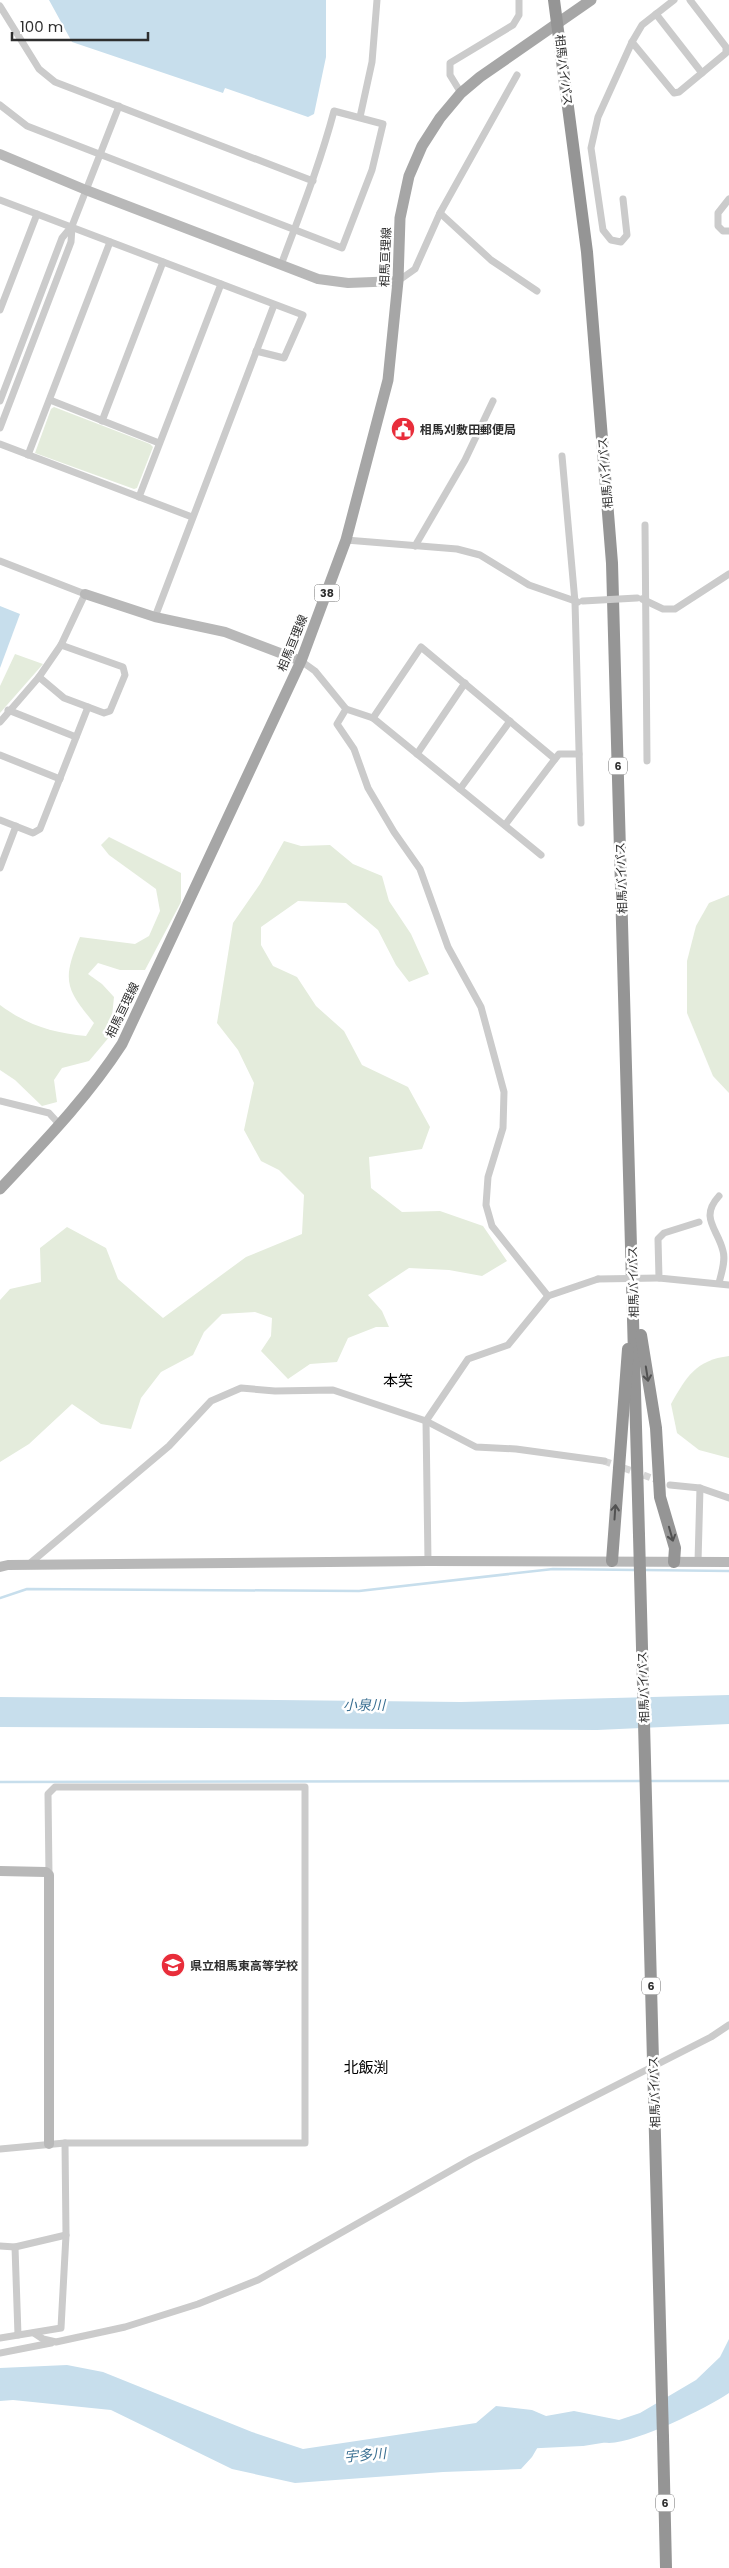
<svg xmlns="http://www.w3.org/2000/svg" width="729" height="2568" viewBox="0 0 729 2568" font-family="Poppins,'Noto Sans JP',sans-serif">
  <rect width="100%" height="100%" fill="#fff"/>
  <g fill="#e4ecdc">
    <polygon points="54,407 150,444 153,447 137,488 134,489 35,453 51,409"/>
    <polygon points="15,654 43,664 0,713 0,686"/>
    <path d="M 109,837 L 181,873 L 181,902 L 145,970 L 120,970 L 98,963 L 88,974 L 102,984 L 114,997 L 110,1036 L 89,1061 L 62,1068 L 54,1080 L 57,1102 L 42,1106 L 15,1080 L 0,1070 L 0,1005 C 27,1025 53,1033 86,1036 L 94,1023 C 65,988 62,980 80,937 L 135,944 L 149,936 L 160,911 L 156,889 L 109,855 L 101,845 Z"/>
    <polygon points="284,841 301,846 330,845 353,864 382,876 389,901 411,934 429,974 409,982 396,965 378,930 346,903 298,901 261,927 261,945 273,966 297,977 316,1006 344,1031 362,1065 408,1087 430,1127 422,1149 369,1157 371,1188 402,1212 440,1211 483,1226 507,1261 482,1276 449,1270 409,1268 368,1295 382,1311 389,1327 376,1327 348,1338 337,1362 310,1364 288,1379 261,1351 271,1336 272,1318 255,1312 222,1314 204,1332 193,1355 161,1372 141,1398 131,1429 101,1424 72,1404 29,1444 0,1462 0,1300 10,1289 41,1282 40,1248 67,1227 106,1248 118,1279 163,1318 246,1257 302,1234 304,1195 279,1170 261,1161 244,1130 254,1083 238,1050 217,1023 233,923 260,884"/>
    <polygon points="729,895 729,1093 713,1076 687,1013 687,961 696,926 709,903"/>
    <path d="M 729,1356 L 729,1458 L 699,1450 L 677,1433 L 671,1404 C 686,1377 696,1360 729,1356 Z"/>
  </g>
  <g fill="#c7deec">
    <polygon points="49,0 326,0 326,57 314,114 308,117 225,88 223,93 72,42"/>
    <polygon points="0,606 20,614 0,668"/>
    <polygon points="729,1695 729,1724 597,1730 0,1727 0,1697 461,1702"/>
    <path d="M 729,2339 L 729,2393 C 705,2409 638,2442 609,2443 C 599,2443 588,2433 577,2432 C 568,2430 556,2433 546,2433 L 532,2457 L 521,2469 L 443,2472 L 295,2483 L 232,2469 L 111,2410 L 13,2400 L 0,2401 L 0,2368 L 67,2365 L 103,2372 L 252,2432 L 303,2449 L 476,2423 L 496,2406 L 532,2410 L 546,2416 L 574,2411 L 619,2420 L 640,2413 L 696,2380 L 720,2357 Z"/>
  </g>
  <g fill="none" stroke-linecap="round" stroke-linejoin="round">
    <g stroke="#c7deec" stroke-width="2.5">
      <polyline points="644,1570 729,1571"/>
      <polyline points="0,1598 27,1589 359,1591 553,1569 636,1570"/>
      <polyline points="649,1781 729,1781"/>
      <polyline points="0,1782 641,1781"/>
    </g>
    <polyline stroke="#c7deec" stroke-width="16" points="520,2441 582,2438 613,2433"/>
    <polyline stroke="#d5d5d5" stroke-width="7" stroke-dasharray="7 3.5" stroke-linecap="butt" points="604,1461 660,1481"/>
    <g stroke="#cbcbcb" stroke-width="7">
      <polyline points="0,6 39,69 55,82 313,181"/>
      <polyline points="656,14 702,73"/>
      <polyline points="632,42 674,93 679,92 726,53 726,47 690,0"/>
      <polyline points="461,93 450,75 450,63 513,25 519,15 519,0"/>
      <path d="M 0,105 L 27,126 L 342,248 L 372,170 L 383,124 L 334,111 C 320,164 300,214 281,265"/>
      <polyline points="360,117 372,62 377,0"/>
      <polyline points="623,199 627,235 621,242 611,240 603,230 591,148 598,117 632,42 642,25 674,0"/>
      <polyline points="729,199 718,213 718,226 723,231 729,231"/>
      <polyline points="0,200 303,315 284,358 256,351"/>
      <polyline points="440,213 491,260 537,291"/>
      <polyline points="398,281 415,269 440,213 517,75"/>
      <polyline points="0,310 37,214"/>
      <polyline points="50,400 159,443"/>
      <polyline points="0,401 62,238 72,226 119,106"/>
      <polyline points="102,421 163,262"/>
      <polyline points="0,428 71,242 72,227"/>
      <polyline points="0,444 192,517"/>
      <polyline points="28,455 110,242"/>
      <polyline points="562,456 575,602 581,823"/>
      <polyline points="139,497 221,284"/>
      <polyline points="645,525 647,761"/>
      <polyline points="346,540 457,549 480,555 529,585 578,602"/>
      <polyline points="415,546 465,460 493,401"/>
      <polyline points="0,561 85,594 61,645 39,677 0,722"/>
      <polyline points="642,599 663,609 675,609 729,574"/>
      <polyline points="155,617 274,305"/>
      <polyline points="301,661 315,671 346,709 337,724 354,749 368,788 394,832 420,869 448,947 481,1007 504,1092 503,1128 488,1177 486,1205 492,1226 548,1296"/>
      <polyline points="39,677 64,698 104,713 110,711 125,675 123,667 61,645"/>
      <polyline points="346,709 373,718 541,855"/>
      <polyline points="8,710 76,737"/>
      <polyline points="373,718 421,647 555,759 505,825"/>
      <polyline points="417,754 465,683"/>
      <polyline points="0,755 60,779"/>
      <polyline points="555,759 559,754 579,754"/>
      <polyline points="460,789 510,721"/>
      <polyline points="0,820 33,833 40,829 88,707"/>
      <polyline points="0,868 16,826"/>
      <polyline points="0,1101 49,1113 60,1125"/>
      <polyline points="699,1222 664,1233 658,1239 659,1278 729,1285"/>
      <path d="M 719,1283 C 721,1274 726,1261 723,1251 C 718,1229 699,1218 719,1196"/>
      <polyline points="670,1485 700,1488 729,1498"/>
      <polyline points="428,1561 426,1421 468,1359 508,1345 548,1296 598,1279"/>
      <polyline points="698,1562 700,1488"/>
      <polyline points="28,1565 169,1446 211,1401 241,1388 275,1391 333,1390 426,1421 476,1447 516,1449 604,1461"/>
      <polyline points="0,2149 65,2143 305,2143 305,1787 55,1787 48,1794 49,1875"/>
      <polyline points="0,2246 15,2247 66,2235"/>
      <polyline points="15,2247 18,2335"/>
      <polyline points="34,2333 43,2339 56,2342 125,2327 198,2304 258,2280 471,2159 711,2037 729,2025"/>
      <polyline points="0,2338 61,2328 66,2235 65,2143"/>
      <polyline points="0,2353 51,2343"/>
    </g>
    <g stroke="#b8b8b8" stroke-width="10">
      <polyline points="0,154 86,190 318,279 348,283 398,281"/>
      <polyline points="85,594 155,617 225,632 301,661"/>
      <polyline points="0,1567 8,1565 428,1561 729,1562"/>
      <polyline points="0,1871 46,1872 49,1875 49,2144"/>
    </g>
    <path stroke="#a6a6a6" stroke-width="11" d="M 0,1189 C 44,1142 87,1098 122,1044 L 301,661 L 346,540 L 388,380 L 398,281 L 400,218 L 409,176 L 422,146 L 440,118 L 461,93 L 480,77 L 591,0"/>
    <g stroke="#959595" stroke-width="12">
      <polyline points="554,0 587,252 612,563 639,1535"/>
      <polyline points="641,1335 656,1428 660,1497 675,1548 674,1562"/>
      <polyline points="612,1561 628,1349"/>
      <polyline points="663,2437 666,2568"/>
    </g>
    <g stroke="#cbcbcb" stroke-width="7">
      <polyline points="583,601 637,598"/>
      <polyline points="598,1279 659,1278"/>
    </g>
    <polyline stroke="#959595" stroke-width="12" points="639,1535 663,2437"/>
  </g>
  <defs><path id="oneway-shaft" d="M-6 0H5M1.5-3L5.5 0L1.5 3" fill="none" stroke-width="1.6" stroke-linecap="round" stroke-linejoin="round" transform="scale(1.25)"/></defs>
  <g stroke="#525252">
    <use href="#oneway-shaft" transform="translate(647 1374) rotate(81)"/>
    <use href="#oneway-shaft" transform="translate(615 1512) rotate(-86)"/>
    <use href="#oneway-shaft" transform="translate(671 1534) rotate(74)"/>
  </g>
  <defs>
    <g id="civic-disc" transform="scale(1.25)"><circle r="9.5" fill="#e82d3a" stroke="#fff"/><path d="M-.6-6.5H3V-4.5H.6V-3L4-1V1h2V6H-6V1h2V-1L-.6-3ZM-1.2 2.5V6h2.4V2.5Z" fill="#fff"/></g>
    <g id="school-disc" transform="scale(1.25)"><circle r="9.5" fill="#e82d3a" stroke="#fff"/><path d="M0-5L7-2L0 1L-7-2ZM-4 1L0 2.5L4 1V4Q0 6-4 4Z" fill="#fff"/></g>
  </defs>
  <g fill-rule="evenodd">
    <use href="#civic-disc" x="403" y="429"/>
    <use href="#school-disc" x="173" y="1965"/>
  </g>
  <g text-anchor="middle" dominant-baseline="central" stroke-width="5" stroke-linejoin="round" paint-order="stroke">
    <g fill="#fff" stroke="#6d6d6d" stroke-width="1">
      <rect x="314.5" y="584.5" width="25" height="17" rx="4"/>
      <rect x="609" y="757.5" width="18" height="17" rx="4"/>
      <rect x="642" y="1977.5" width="18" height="17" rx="4"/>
      <rect x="656" y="2494.5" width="18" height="17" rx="4"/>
    </g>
    <g font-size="11" font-weight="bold" fill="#2e2e2e">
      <text x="327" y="593">38</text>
      <text x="618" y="766">6</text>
      <text x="651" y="1986">6</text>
      <text x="665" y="2503">6</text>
    </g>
    <g font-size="12" fill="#2e2e2e" stroke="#fff">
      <text transform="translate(564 70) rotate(83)">相馬バイパス</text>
      <text transform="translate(385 257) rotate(-88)">相馬亘理線</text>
      <text transform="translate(605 473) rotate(-95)">相馬バイパス</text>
      <text transform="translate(292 643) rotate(-68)">相馬亘理線</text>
      <text transform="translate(621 878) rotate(-92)">相馬バイパス</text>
      <text transform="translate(122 1010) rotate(-64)">相馬亘理線</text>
      <text transform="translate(633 1282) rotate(-91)">相馬バイパス</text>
      <text transform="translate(643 1687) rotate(-92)">相馬バイパス</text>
      <text transform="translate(654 2092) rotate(-92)">相馬バイパス</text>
    </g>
    <g font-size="12" font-weight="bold" fill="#2e2e2e" stroke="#fff" text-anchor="start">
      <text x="420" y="429">相馬刈敷田郵便局</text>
      <text x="190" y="1965">県立相馬東高等学校</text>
    </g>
    <g font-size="14" font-style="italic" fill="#3b7092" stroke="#fff">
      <text x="364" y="1705">小泉川</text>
      <text transform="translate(365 2455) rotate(-5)">宇多川</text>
    </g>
    <g font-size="15" fill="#000" stroke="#fff">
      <text x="398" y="1380">本笑</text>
      <text x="366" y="2067">北飯渕</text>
    </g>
  </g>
  <path d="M12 32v8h136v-8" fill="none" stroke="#2e2e2e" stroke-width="2.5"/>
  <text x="20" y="32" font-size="15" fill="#2e2e2e" stroke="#ffffff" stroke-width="4" paint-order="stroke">100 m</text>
</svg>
